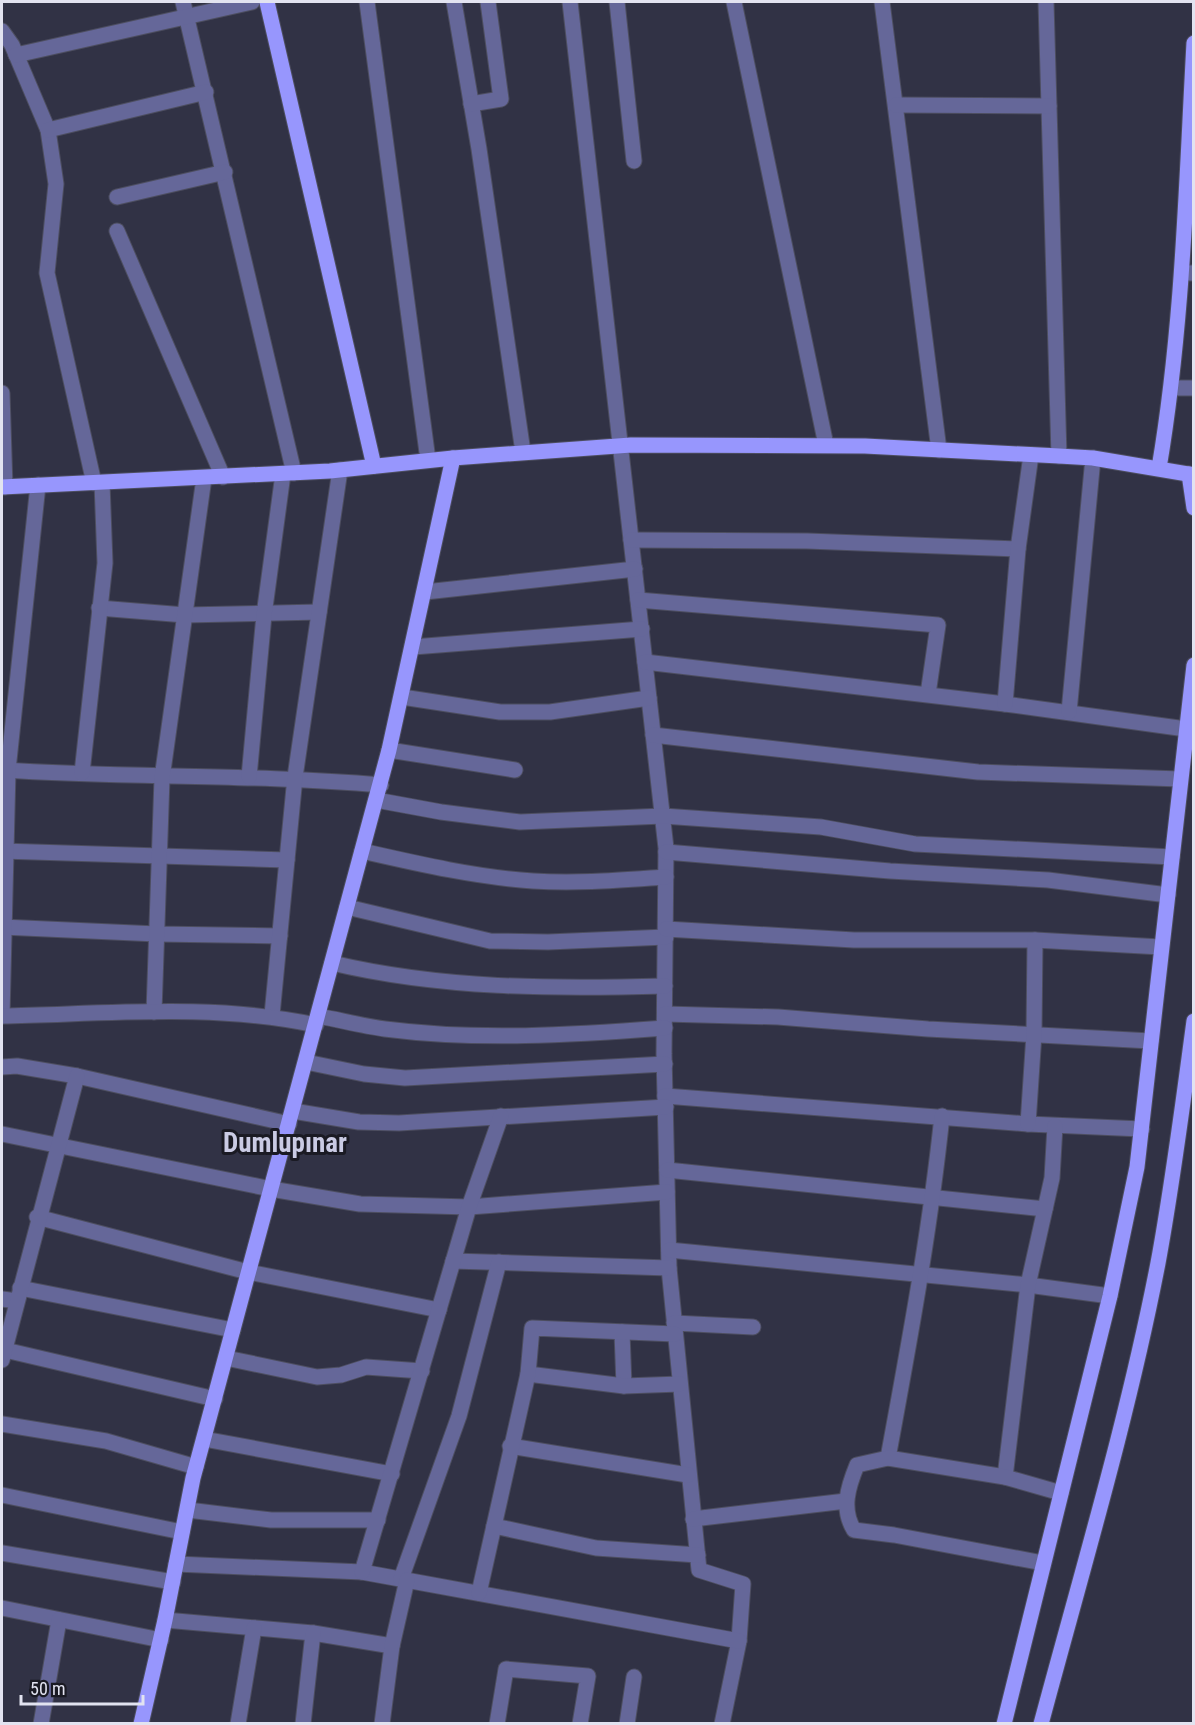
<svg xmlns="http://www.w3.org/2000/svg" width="1195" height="1725" viewBox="0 0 1195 1725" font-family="'Roboto Condensed',sans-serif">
  <rect width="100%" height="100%" fill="#313245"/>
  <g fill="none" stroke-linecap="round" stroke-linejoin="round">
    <g stroke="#4d4e60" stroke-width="17">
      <g id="minor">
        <polyline points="183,2 294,473"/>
        <polyline points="367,2 428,460"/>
        <polyline points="454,2 479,149 523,452"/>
        <polyline points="570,2 666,848 664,1054 669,1268 699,1570 743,1584 739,1641 722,1724"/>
        <polyline points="617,2 634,161"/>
        <polyline points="734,2 826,445"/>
        <polyline points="882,2 939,450"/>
        <polyline points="1046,2 1059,456"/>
        <polyline points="2,31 12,45 48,130 56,184 47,273 94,483"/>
        <polyline points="16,55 252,2"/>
        <polyline points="471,104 501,99 488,2"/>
        <polyline points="896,105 1049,106"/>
        <polyline points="48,130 206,92"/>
        <polyline points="117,197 225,172"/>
        <polyline points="117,231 223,477"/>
        <polyline points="1183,273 1194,273"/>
        <polyline points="1172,388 1194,388"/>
        <polyline points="2,393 5,487"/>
        <polyline points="631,540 807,541 1018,549"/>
        <polyline points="425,592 635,569"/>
        <polyline points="638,600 938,625 928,694"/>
        <polyline points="99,608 185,615 319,612"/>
        <polyline points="413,647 642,629"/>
        <polyline points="645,662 1005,704 1186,729"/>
        <polyline points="402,697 500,712 550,712 649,698"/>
        <polyline points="1005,704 1018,549 1031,455"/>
        <polyline points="1069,712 1093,458"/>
        <polyline points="653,735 978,772 1180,779"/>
        <polyline points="389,750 515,770"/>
        <path d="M 2,770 C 128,778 254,774 381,785"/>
        <polyline points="82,773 105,563 102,483"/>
        <polyline points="249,777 264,615 283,474"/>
        <polyline points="376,800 441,812 520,822 663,816 821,827 915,844 1172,857"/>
        <polyline points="2,851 287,860"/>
        <path d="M 362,851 C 419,864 475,877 533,881 C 577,884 622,880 666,877"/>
        <polyline points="666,852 890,871 1048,880 1168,895"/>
        <polyline points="347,907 490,941 548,942 666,937"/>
        <polyline points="2,927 157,934 280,936"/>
        <polyline points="666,929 854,940 1035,940 1161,947"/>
        <path d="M 332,963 C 442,989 553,989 665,986"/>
        <polyline points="154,1012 162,778 204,478"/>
        <polyline points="665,1014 778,1017 928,1029 1151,1041"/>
        <polyline points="272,1015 295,777 340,470"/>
        <polyline points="2,1016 8,770 38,485"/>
        <path d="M 2,1016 C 105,1014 214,1003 316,1025"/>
        <path d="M 318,1016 C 340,1020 363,1026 385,1029 C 478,1041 573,1035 665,1028"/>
        <polyline points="306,1062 364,1074 405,1078 665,1064"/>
        <polyline points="2,1067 17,1066 77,1076 289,1124"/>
        <polyline points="665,1096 1028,1124 1142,1129"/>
        <polyline points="293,1111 359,1122 399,1123 666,1107"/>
        <polyline points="1028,1124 1034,1034 1035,940"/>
        <polyline points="2,1134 271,1189 360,1204 469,1207 667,1192"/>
        <polyline points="667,1170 1045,1209"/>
        <polyline points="37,1217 248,1272 439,1310"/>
        <polyline points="669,1250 1028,1285 1110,1296"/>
        <polyline points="453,1261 669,1268"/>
        <polyline points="20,1288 233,1330"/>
        <polyline points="2,1299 17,1301"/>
        <polyline points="674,1323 753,1327"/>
        <polyline points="622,1332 624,1386"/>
        <polyline points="5,1350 215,1399"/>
        <polyline points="226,1358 317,1377 341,1375 366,1367 422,1371"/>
        <polyline points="2,1360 77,1076"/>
        <polyline points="528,1374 624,1386 680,1384"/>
        <polyline points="2,1424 106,1441 196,1467"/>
        <polyline points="204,1439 392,1474"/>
        <polyline points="510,1446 688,1475"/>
        <path d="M 888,1458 C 909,1344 930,1231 942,1116"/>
        <polyline points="1005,1477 1028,1285 1052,1178 1055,1126"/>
        <polyline points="2,1495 182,1532"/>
        <polyline points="188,1510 271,1520 378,1520"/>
        <polyline points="693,1519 846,1501"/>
        <polyline points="494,1526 596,1548 698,1555"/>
        <polyline points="2,1553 173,1582"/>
        <path d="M 1043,1563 L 894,1535 L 854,1530 C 841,1509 848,1487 857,1465 L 888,1458 L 1005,1477 L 1061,1493"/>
        <polyline points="176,1564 362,1572 739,1641"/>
        <polyline points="362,1572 469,1207 501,1116"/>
        <polyline points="401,1579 459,1416 499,1262"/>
        <polyline points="479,1593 528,1374 532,1328 675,1334"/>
        <polyline points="2,1608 161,1640"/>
        <polyline points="165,1620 313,1633 392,1646"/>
        <polyline points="41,1724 59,1620"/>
        <polyline points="238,1724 254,1628"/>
        <polyline points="303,1724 313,1633"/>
        <polyline points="382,1724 392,1646 407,1580"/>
        <polyline points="497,1724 506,1669 588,1676 580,1724"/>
        <polyline points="627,1724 634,1677"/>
      </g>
    </g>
    <g stroke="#4d4e60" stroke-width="17">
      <g id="major">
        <polyline points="267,2 374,466"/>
        <path d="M 1159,468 C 1183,326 1186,187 1194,43"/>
        <polyline points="1189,474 1194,508"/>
        <polyline points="2,487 330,471 453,458 631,445 865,446 1059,456 1093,458 1194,475"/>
        <polyline points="141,1724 165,1620 193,1478 389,750 453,458"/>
        <polyline points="1004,1724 1110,1296 1137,1167 1194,665"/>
        <path d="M 1041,1724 C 1082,1571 1128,1418 1158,1263 C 1173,1182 1183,1102 1194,1021"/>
      </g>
    </g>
    <use href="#minor" stroke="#656799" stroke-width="15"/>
    <use href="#major" stroke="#9796fd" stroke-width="15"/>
  </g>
  <g text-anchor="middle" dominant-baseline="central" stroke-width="6" stroke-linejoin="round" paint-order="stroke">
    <g font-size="27" font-weight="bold" fill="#cacbe4" stroke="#1a1a23">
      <text x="285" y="1143">Dumlupınar</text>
    </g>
  </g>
  <rect width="1195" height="1725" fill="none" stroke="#e2e3f0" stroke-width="6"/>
  <path d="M21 1695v9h122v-9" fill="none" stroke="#e2e3f0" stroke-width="3"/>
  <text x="30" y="1695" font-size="18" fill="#e2e3f0" stroke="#1a1a23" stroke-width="4.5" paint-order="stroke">50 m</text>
</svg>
